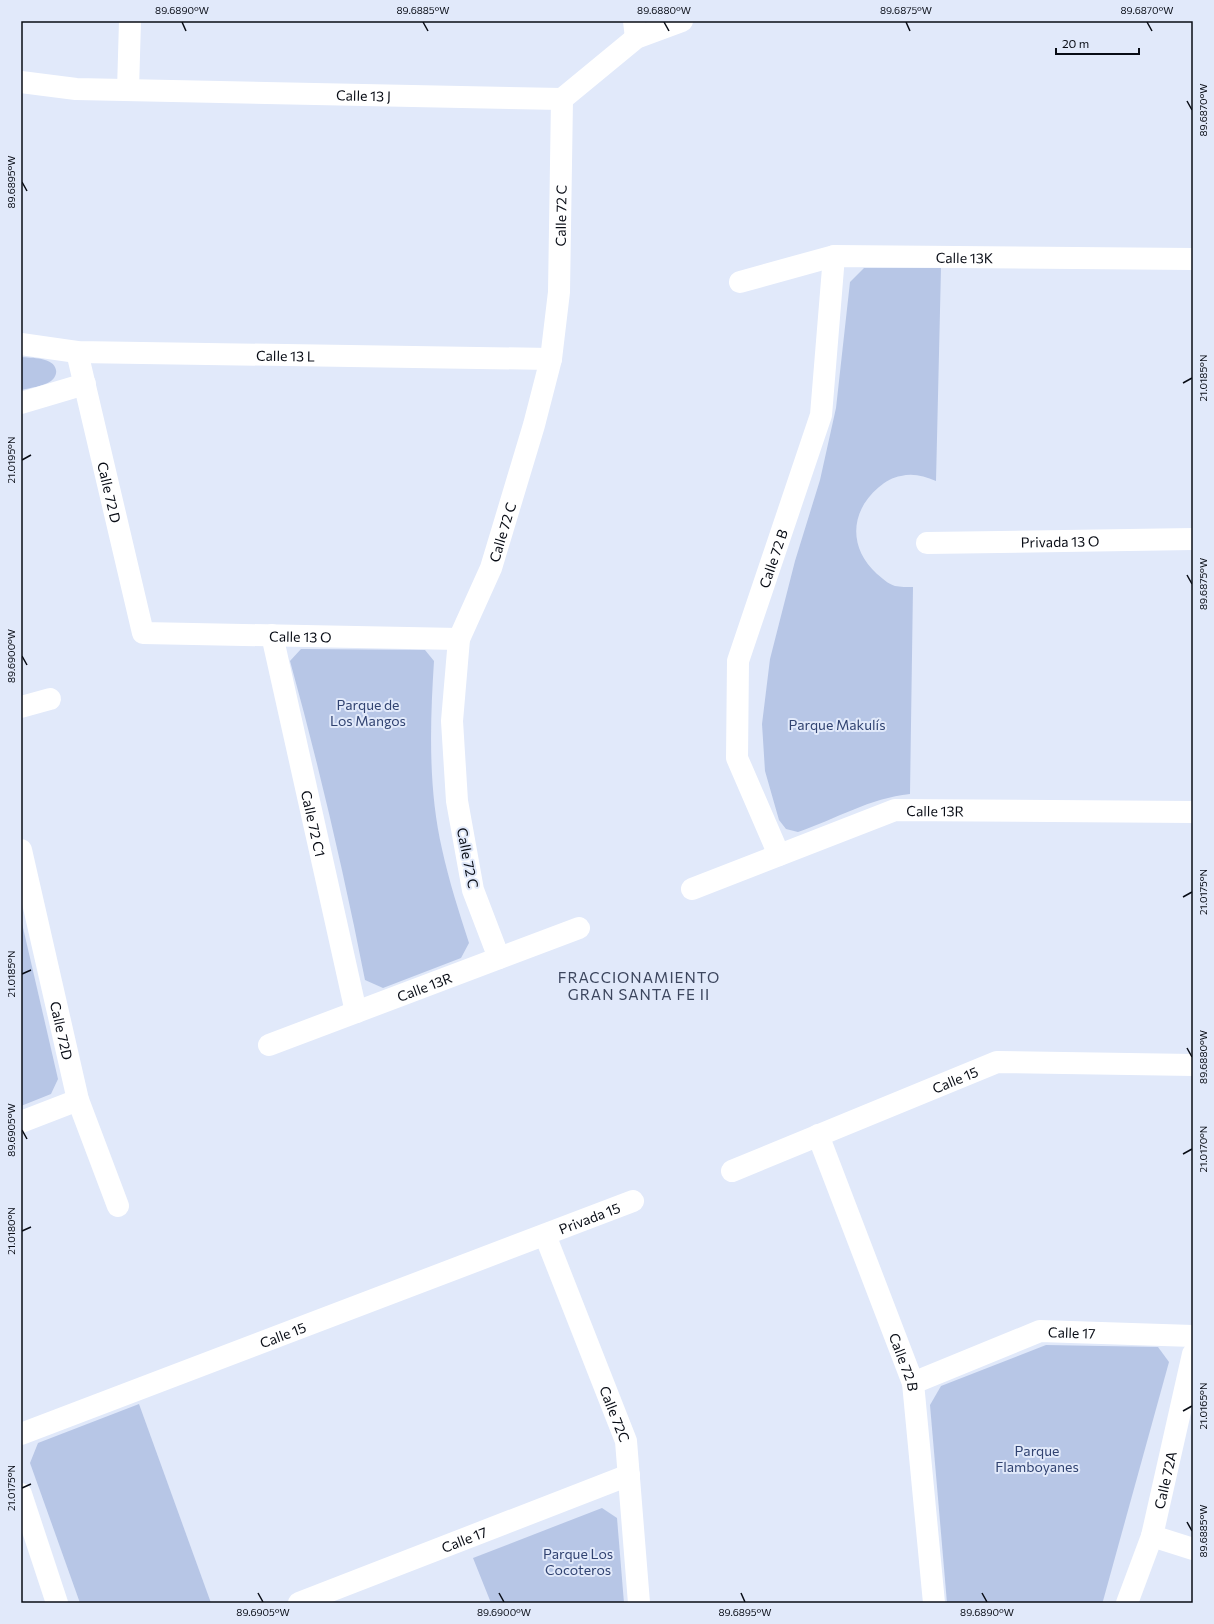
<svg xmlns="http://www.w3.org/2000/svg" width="1214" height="1624" viewBox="0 0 1214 1624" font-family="Commissioner,sans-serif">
  <rect width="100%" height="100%" fill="#e1e9fa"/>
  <g fill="#b7c6e6">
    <path d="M 864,268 L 941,268 L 936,481 C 924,476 913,473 901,476 C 893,477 885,482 879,487 C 850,511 848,548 877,574 C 882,578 888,584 895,586 C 900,587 907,587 913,587 L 910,794 C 870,798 836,819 798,832 L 786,829 L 779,820 L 765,771 L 762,724 L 770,659 L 795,561 L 820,480 L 836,408 L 850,282 Z"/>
    <path d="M 21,357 C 31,358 54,357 56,370 C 57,374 54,379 51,381 C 44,386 30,388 21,390 Z"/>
    <path d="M 301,649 L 425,650 L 434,661 C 430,723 428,788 442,849 C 449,881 459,912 469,943 L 461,958 L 383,988 L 365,980 C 344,873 319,766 290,661 Z"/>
    <polygon points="21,919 58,1079 51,1094 21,1106"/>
    <polygon points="1046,1345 1158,1347 1169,1362 1103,1601 1102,1603 947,1603 930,1405 941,1386"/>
    <polygon points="139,1404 211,1603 80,1603 30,1463 38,1443"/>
    <polygon points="602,1508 617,1518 624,1603 491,1603 473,1558"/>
  </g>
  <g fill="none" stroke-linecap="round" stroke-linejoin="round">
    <g stroke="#fff" stroke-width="22">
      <polyline points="634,21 636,38"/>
      <polyline points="128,90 130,21"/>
      <path id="s1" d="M 740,282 L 834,256 L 1193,259"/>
      <path id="s2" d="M 21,344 L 77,352 L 551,359"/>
      <path id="s3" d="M 77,352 L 143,633 L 459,639"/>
      <polyline points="21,403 85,384"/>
      <path id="s4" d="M 927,543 L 1193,539"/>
      <path id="s5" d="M 272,635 L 356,1012"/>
      <polyline points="21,707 50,699"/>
      <path id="s6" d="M 21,850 L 78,1100 L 118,1206"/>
      <path id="s7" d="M 779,855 L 737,758 L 738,661 L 821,415 L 834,256"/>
      <path id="s8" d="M 692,889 L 895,810 L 1193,812"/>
      <path id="s9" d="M 499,958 L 473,890 L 457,801 L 452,721 L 459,639 L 491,568 L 534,425 L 551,359 L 559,292 L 562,99"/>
      <path id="s10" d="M 269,1045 L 579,928"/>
      <polyline points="21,1122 78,1100"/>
      <path id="s11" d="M 818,1135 L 913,1383 L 934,1603"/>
      <path id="s12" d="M 732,1171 L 997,1062 L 1193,1065"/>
      <path id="s13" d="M 545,1235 L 626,1441 L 639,1603"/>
      <path id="s14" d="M 913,1383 L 1040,1331 L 1193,1336"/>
      <path id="s15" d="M 21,1434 L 633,1201"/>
      <polyline points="21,1494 57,1603"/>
      <polyline points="1152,1536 1193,1549"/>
      <path id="s16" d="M 299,1603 L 629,1475"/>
      <path id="s17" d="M 1127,1603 L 1152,1536 L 1193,1354"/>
    </g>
    <path stroke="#fff" stroke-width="22" id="s18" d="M 21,82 L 76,89 L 562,99 L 636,38 L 682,21"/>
  </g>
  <path fill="none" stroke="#080c15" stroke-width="1.5" d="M 182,22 L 186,31M 423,22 L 428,31M 664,22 L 669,31M 906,22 L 910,31M 1147,22 L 1152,31M 1187,101 L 1192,110M 22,182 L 27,191M 1183,383 L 1192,378M 22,460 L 31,455M 1187,575 L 1192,584M 22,656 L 27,665M 1183,897 L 1192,892M 22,974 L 31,970M 1187,1048 L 1192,1057M 22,1130 L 27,1139M 1183,1154 L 1192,1149M 22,1231 L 31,1227M 1183,1411 L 1192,1406M 22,1488 L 31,1484M 1187,1522 L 1192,1531M 258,1593 L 263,1602M 499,1593 L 504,1602M 741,1593 L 745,1602M 982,1593 L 987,1602"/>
  <g text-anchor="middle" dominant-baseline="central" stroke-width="4" stroke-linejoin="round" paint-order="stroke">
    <g font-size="14" fill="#080c15" stroke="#e1e9fa">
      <text stroke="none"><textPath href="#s18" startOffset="343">Calle 13 J</textPath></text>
      <text stroke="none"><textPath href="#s9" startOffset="765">Calle 72 C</textPath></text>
      <text stroke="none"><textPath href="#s1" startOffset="228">Calle 13K</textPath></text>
      <text stroke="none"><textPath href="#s2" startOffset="265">Calle 13 L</textPath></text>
      <text stroke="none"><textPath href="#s3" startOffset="144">Calle 72 D</textPath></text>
      <text stroke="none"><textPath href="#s9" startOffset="441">Calle 72 C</textPath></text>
      <text stroke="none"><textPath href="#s4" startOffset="133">Privada 13 O</textPath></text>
      <text stroke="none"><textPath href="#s7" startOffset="311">Calle 72 B</textPath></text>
      <text stroke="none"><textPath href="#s3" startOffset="446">Calle 13 O</textPath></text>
      <text stroke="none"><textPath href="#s8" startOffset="258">Calle 13R</textPath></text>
      <text stroke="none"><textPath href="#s5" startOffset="193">Calle 72 C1</textPath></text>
      <text transform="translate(468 858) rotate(79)">Calle 72 C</text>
      <text stroke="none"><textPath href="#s10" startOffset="166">Calle 13R</textPath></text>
      <text stroke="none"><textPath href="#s6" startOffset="185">Calle 72D</textPath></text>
      <text stroke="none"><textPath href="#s12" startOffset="241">Calle 15</textPath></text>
      <text stroke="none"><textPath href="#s15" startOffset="608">Privada 15</textPath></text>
      <text stroke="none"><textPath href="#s14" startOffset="169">Calle 17</textPath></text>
      <text stroke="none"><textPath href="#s15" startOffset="280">Calle 15</textPath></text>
      <text stroke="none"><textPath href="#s11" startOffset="243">Calle 72 B</textPath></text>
      <text stroke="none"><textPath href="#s13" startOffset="192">Calle 72C</textPath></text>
      <text stroke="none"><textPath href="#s17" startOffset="129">Calle 72A</textPath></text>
      <text stroke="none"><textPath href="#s16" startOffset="177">Calle 17</textPath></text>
    </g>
    <g font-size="14" fill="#314371" stroke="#e1e9fa">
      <text x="368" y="704">Parque de<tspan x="368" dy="16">Los Mangos</tspan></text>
      <text x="837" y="724">Parque Makulís</text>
      <text x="1037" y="1450">Parque<tspan x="1037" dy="16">Flamboyanes</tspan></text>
      <text x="578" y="1553">Parque Los<tspan x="578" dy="16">Cocoteros</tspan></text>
    </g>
    <g font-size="15" letter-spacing="1" fill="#3c465e" stroke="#e1e9fa">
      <text x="639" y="977">FRACCIONAMIENTO<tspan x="639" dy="17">GRAN SANTA FE II</tspan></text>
    </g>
  </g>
  <rect width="1214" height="1624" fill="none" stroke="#e1e9fa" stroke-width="44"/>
  <path d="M1056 48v6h83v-6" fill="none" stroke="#080c15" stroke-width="2"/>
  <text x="1062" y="48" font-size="12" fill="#080c15" stroke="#e1e9fa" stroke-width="3" paint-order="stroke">20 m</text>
  <rect x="22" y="22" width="1170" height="1580" fill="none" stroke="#080c15" stroke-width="1.5"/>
  <g font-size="10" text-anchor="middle" fill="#080c15">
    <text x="182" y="14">89.6890°W</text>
    <text x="423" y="14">89.6885°W</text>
    <text x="664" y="14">89.6880°W</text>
    <text x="906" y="14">89.6875°W</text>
    <text x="1147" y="14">89.6870°W</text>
    <text transform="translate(1203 110) rotate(-90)" y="4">89.6870°W</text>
    <text transform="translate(11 182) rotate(-90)" y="4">89.6895°W</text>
    <text transform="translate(1203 378) rotate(-90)" y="4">21.0185°N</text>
    <text transform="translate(11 460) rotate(-90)" y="4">21.0195°N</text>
    <text transform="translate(1203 584) rotate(-90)" y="4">89.6875°W</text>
    <text transform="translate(11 656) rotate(-90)" y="4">89.6900°W</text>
    <text transform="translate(1203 892) rotate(-90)" y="4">21.0175°N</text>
    <text transform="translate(11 974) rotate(-90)" y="4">21.0185°N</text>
    <text transform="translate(1203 1057) rotate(-90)" y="4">89.6880°W</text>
    <text transform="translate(11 1130) rotate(-90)" y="4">89.6905°W</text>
    <text transform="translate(1203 1149) rotate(-90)" y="4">21.0170°N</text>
    <text transform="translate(11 1231) rotate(-90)" y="4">21.0180°N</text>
    <text transform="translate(1203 1406) rotate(-90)" y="4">21.0165°N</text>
    <text transform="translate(11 1488) rotate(-90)" y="4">21.0175°N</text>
    <text transform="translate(1203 1531) rotate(-90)" y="4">89.6885°W</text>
    <text x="263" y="1616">89.6905°W</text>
    <text x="504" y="1616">89.6900°W</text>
    <text x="745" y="1616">89.6895°W</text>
    <text x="987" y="1616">89.6890°W</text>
  </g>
</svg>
